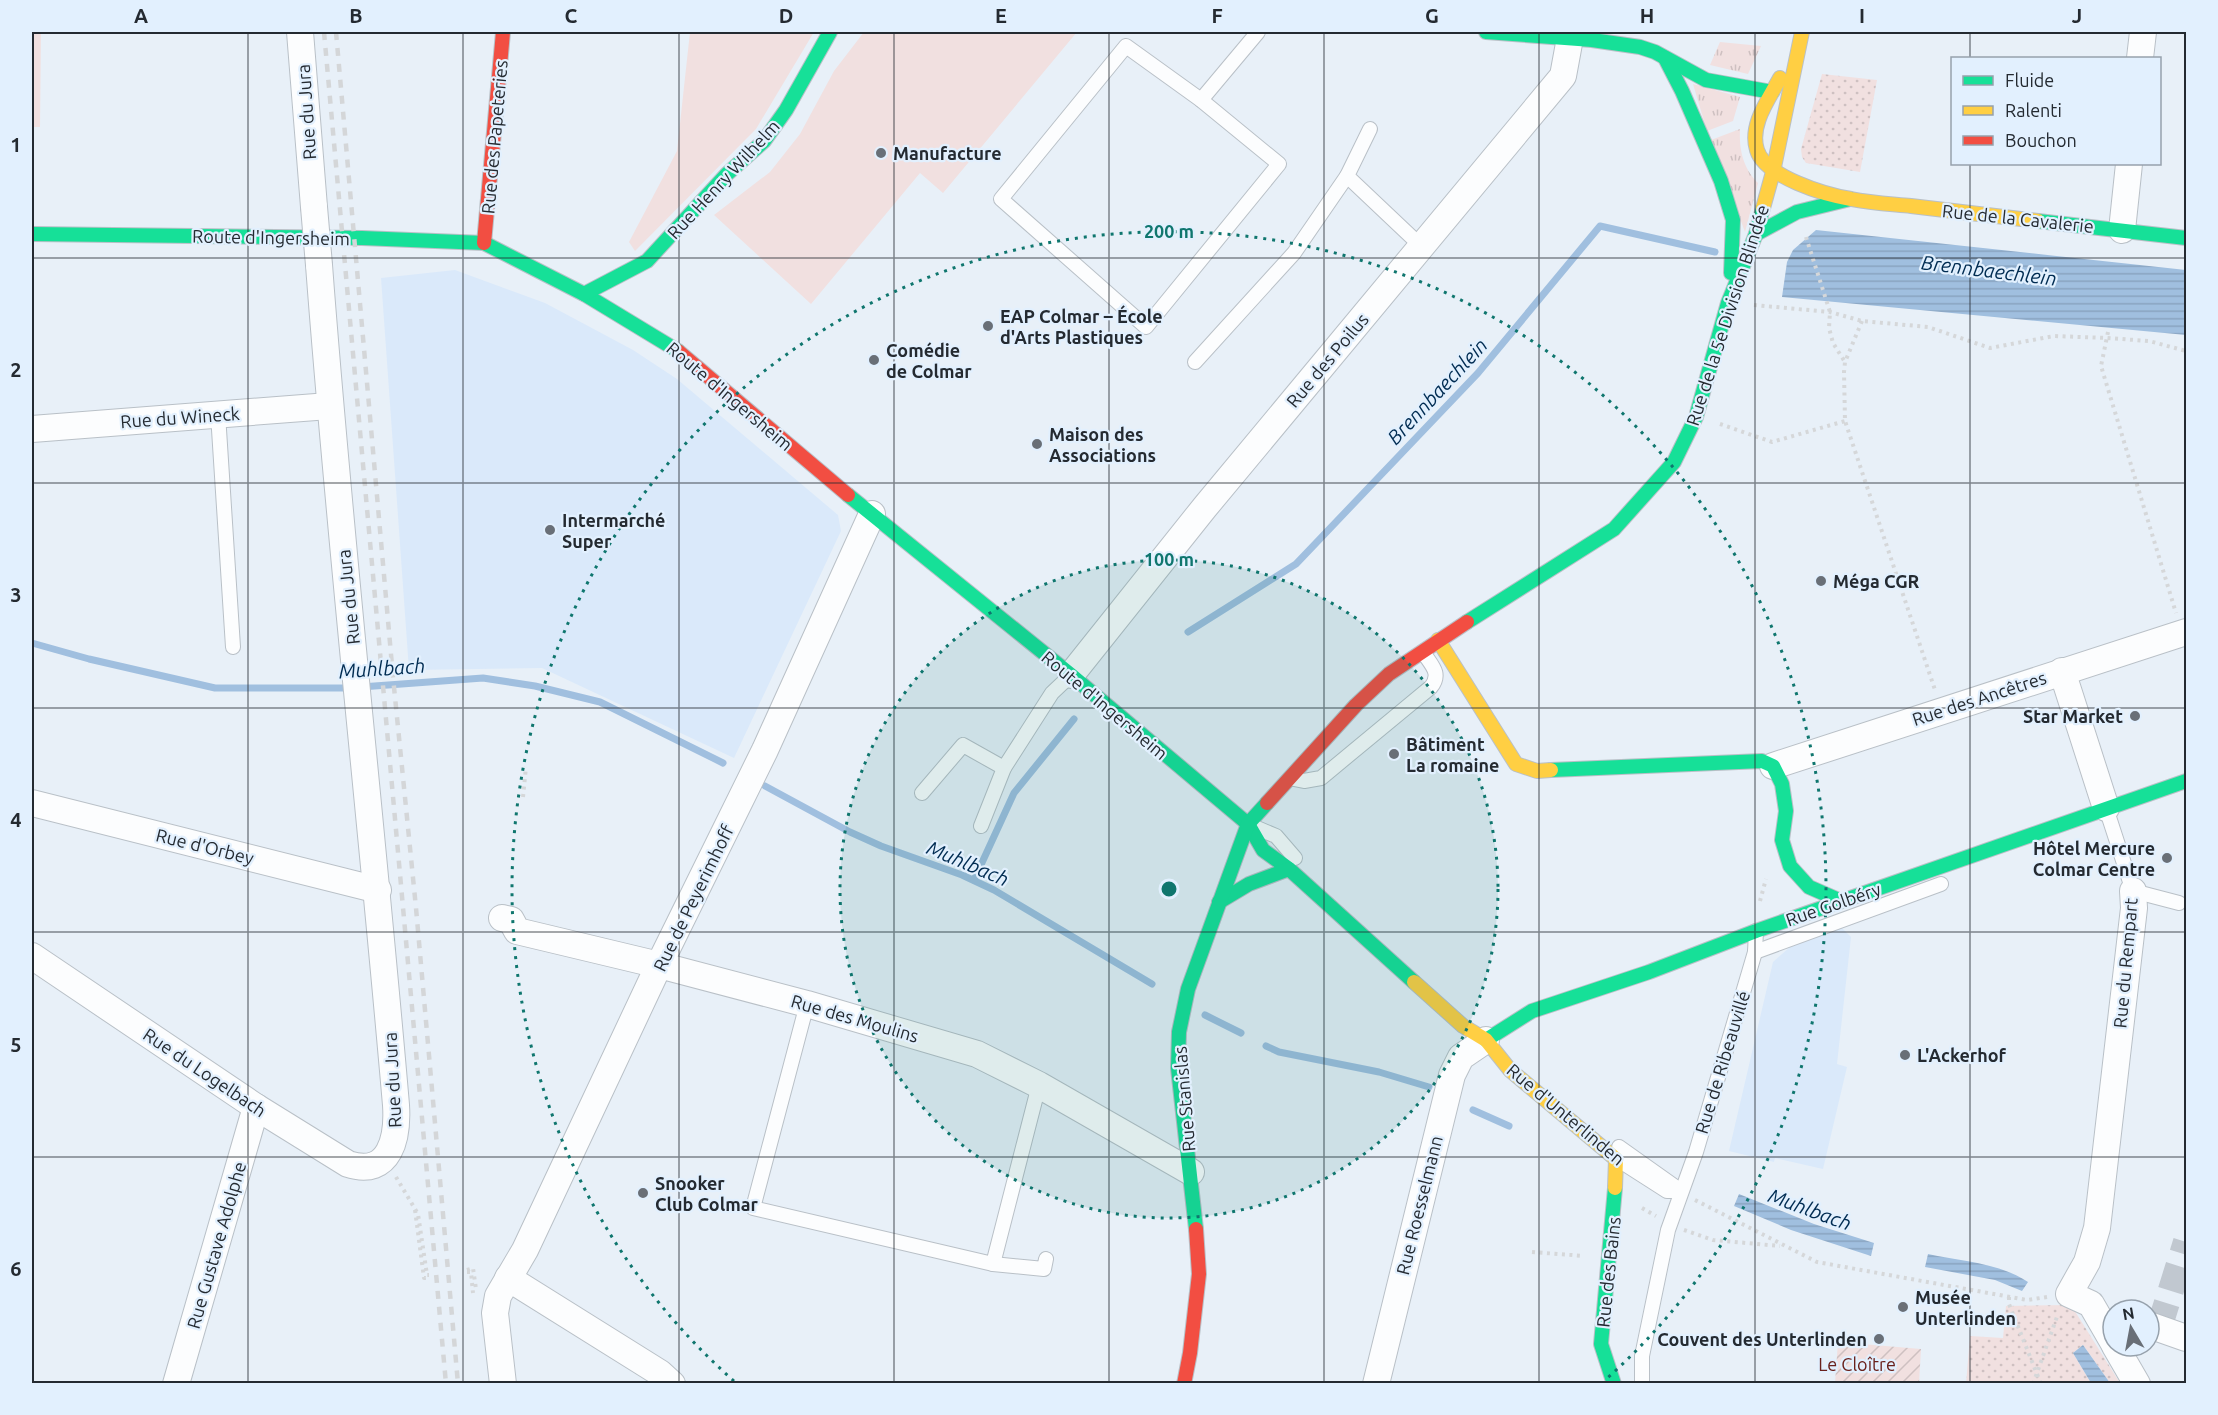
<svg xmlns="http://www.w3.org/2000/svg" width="2218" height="1415" viewBox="0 0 2218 1415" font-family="Ubuntu,sans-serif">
  <defs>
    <pattern id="grass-tufts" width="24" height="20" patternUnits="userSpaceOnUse" patternTransform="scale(1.5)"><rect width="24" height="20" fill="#f1e0e0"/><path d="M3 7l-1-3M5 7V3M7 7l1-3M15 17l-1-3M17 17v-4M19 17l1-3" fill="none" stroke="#cec0c1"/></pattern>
    <pattern id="park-dots" width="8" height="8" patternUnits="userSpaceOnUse" patternTransform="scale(1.5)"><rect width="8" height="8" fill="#f1e0e0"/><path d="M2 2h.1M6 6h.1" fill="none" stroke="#cec0c1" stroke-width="1.8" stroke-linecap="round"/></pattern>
    <pattern id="garden-furrows" width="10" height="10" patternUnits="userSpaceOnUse" patternTransform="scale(1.5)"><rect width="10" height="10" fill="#f1e0e0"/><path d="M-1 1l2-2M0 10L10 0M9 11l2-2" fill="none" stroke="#cec0c1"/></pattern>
    <pattern id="water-rules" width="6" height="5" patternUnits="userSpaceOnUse" patternTransform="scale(1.5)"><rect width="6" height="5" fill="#a0bfdf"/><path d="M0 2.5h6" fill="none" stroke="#8aa4c0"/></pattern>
  </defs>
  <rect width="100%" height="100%" fill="#e8f0f8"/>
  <g fill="#dae9fa">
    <polygon points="455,270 545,303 633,350 677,379 838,515 841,531 734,758 542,668 409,670 381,278"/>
    <polygon points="1842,928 1851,937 1837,1064 1847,1067 1823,1169 1775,1158 1774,1162 1729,1151 1773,962 1790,947"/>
  </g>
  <g fill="url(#grass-tufts)">
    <polygon points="1720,42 1761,46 1748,74 1710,65"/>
    <polygon points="1693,84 1740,97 1733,121 1707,131"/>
    <path d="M 1740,129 C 1739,150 1743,168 1758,183 L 1745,232 L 1711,140 Z"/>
  </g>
  <g fill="url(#park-dots)">
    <polygon points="1822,74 1877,80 1860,172 1806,163 1802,157 1801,149"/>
    <polygon points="2071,1305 2120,1383 2110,1383 2083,1345 2073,1353 2091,1383 1966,1384 1970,1336 2003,1338 2006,1306"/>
  </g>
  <polygon fill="url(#garden-furrows)" points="1838,1342 1921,1349 1919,1383 1835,1383"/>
  <g fill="#f1e0e0">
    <polygon points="32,32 41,32 40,127 32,127"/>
    <polygon points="690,32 814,32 756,129 635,251 629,242 677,151"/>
    <polygon points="864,32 1077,32 943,193 920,173 811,304 714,215 770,172 800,134 834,71"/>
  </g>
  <g fill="url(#water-rules)">
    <polygon points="1816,230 2186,270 2186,335 1782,297 1787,262 1793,250"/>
    <polygon points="1739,1194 1814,1224 1874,1243 1871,1256 1791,1230 1734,1206"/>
    <path d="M 1928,1254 C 1960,1261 2000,1263 2028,1282 L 2022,1291 L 1995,1280 L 1925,1267 Z"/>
    <polygon points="2083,1345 2110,1383 2091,1383 2073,1353"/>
  </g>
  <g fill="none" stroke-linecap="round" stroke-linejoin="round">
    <g stroke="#a0bfdf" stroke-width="7">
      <polyline points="1188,632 1296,564 1478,373 1600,226 1715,252"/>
      <polyline points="32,643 89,659 215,688 350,688"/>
      <polyline points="361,687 483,678 535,686 600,702 723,763"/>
      <polyline points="765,786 850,832 881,846 962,875 994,890 1152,984"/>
      <polyline points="974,880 1014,793 1074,719"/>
      <polyline points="1205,1015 1241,1033"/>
      <polyline points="1266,1046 1279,1052 1379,1072 1429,1087"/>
      <polyline points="1473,1110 1509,1126"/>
    </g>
    <polyline stroke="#c1c8d0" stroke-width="26" stroke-dasharray="26 13" stroke-linecap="butt" points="2159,1328 2186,1242"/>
    <g stroke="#b9c0c7" stroke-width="16">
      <g id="lane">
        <polygon points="1126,46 1201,100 1279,164 1146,327 1001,199"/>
        <polyline points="1201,100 1258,32"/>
        <polyline points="1370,129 1347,176 1421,246"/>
        <polyline points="1195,362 1294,253 1347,176"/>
        <polyline points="218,414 233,647"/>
        <path d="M 1294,779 L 1304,781 L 1321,778 L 1431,687 C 1442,673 1431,665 1423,652"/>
        <polyline points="922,793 963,745 1004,768"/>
        <polyline points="2106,808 2133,891 2179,903"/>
        <polyline points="981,826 1004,768 1052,693 1071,675"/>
        <polyline points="1257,828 1276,836 1295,858"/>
        <polyline points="1755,952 1941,884"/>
        <polyline points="807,1004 753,1208 993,1264 1044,1269 1046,1259"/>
        <polyline points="1619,1147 1681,1191"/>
        <polyline points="1617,1159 1667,1191 1679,1191"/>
        <polyline points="993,1264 1039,1085"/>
        <polyline points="1642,1384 1642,1356 1668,1230 1696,1152 1755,952 1756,931"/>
      </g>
    </g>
    <g stroke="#b9c0c7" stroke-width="28">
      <g id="street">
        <polyline points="300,32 314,207"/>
        <polyline points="2140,58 2143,32"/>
        <polyline points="2122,230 2129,164"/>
        <polyline points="32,429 329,406"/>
        <polyline points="2062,671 2106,808"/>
        <polyline points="1071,675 1205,507 1563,76 1570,38"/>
        <polyline points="1773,766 2186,632"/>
        <polyline points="32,803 378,890"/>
        <polyline points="502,918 511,920 517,931 659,965 807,1004 977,1054 1039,1085 1191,1172"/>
        <path d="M 32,956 L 256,1107 L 348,1164 C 391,1178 398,1136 396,1105 C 372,825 340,545 319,265"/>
        <polyline points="508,1278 660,1373 672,1384"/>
        <polyline points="2149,1325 2186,1338"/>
        <polyline points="2113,1342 2091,1304 2069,1294 2087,1262 2097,1228 2134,908 2133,891"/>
        <polyline points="2115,1346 2137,1384"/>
        <polyline points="176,1384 256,1107"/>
        <polyline points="503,1384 495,1313 498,1296 525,1250 659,965 765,750 872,514"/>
        <polyline points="1376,1384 1452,1075 1461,1057 1486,1040"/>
      </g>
    </g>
    <g stroke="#b9c0c7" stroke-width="16">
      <g id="fast">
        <polyline points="1486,32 1592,40 1640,47 1655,52 1706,80 1772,92"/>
        <polyline points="1665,58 1682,91 1721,181 1733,220 1731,273"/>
        <polyline points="2038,221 2186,238"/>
        <polyline points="32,234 362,238 484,243 584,294 678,351"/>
        <polyline points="1756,234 1797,212 1850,199"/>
        <polyline points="584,294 647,261 727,174 764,141 786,110 830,32"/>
        <polyline points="848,495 1071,675 1248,824 1263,850 1289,869 1414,982"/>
        <polyline points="1467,622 1614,529 1674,462 1696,417 1728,303 1756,234 1763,208"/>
        <polyline points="1551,770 1762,761 1773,766 1782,784 1786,811 1782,840 1790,866 1809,887 1841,901"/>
        <polyline points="1219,902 1249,884 1289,869"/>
        <polyline points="1486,1040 1532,1011 1649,972 1756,931 2186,781"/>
        <polyline points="1196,1229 1178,1068 1179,1032 1188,989 1248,824 1267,803"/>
        <polyline points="1614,1384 1601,1344 1615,1188"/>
      </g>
    </g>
    <g stroke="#b9c0c7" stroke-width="16">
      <g id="slow">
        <path d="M 1780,78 C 1769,99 1749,125 1757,150 C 1765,177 1826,195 1851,199 C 1871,203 1891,204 1911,206 C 1953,211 1996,216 2038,221"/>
        <polyline points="1763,208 1773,172 1802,32"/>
        <polyline points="1438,640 1516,764 1537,771 1551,770"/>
        <polyline points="1414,982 1463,1026 1486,1040 1510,1070 1616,1159 1615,1188"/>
      </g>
    </g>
    <g stroke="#b9c0c7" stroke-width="16">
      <g id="jam">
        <polyline points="484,243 503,32"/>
        <polyline points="678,351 848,495"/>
        <polyline points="1267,803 1356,705 1389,674 1467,622"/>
        <polyline points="1184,1384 1190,1353 1199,1274 1196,1229"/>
      </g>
    </g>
    <g stroke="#d5d7d9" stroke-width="4" stroke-dasharray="3 4.5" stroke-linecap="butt">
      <polyline points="1806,237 1830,312 1829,328 1833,343 1845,362"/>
      <polyline points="1754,305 1830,312 1862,321 1928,327 1990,348 2054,336 2107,338 2149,341 2186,351"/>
      <polyline points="1862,321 1845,362 1844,372 1845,421 1935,690"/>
      <polyline points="2108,332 2101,366 2176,613"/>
      <polyline points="1720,424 1772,442 1845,421"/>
      <polyline points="523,797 526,767"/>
      <polyline points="1760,901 1766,879"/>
      <polyline points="396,1177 418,1214 427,1275 429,1275"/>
      <polyline points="1695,1200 1817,1262 2027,1300 2047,1297"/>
      <polyline points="1642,1208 1656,1216"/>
      <polyline points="415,1210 424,1278 429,1278"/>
      <polyline points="1684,1230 1713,1240 1780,1246"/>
      <polyline points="1532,1252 1584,1256"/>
      <polyline points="467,1270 473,1268 476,1289"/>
      <polyline points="467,1272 471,1272 473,1293"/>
      <polyline points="2009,1297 2009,1304 2041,1384"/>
      <polyline points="2033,1384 2058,1314"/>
    </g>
    <use href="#lane" stroke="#fcfdfe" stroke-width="14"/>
    <use href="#street" stroke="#fcfdfe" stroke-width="26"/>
    <use href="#fast" stroke="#16e098" stroke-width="14"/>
    <use href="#slow" stroke="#ffcf43" stroke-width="14"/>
    <use href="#jam" stroke="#f24e42" stroke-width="14"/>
    <g stroke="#d4d6d8" stroke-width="4.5" stroke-dasharray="8 8" stroke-linecap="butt">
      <polyline points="324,32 446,1384"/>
      <polyline points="336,32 393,677 416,908 458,1384"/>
    </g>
    <g stroke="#b9c0c7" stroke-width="28" stroke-linecap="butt">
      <polyline id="street-bridge" points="314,207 319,265"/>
    </g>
    <use href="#street-bridge" stroke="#fcfdfe" stroke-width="26"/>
  </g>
  <path fill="none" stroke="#242a31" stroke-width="1.5" stroke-opacity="0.55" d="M 248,32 L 248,1384M 463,32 L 463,1384M 679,32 L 679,1384M 894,32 L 894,1384M 1109,32 L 1109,1384M 1324,32 L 1324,1384M 1539,32 L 1539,1384M 1755,32 L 1755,1384M 1970,32 L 1970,58M 1970,164 L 1970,1384M 32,258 L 2186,258M 32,483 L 2186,483M 32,708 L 2186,708M 32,932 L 2186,932M 32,1157 L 2186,1157"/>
  <circle cx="1169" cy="889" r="329" fill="#0f766e" fill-opacity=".12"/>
  <g fill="none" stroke="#0f766e" stroke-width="3" stroke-dasharray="3 6">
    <circle cx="1169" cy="889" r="329"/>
    <path d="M734 1381A657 657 0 1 1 1604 1381"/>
  </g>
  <g fill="#696f77" stroke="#e2f0fe" stroke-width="2">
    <circle cx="881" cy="153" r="6"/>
    <circle cx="988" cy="326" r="6"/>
    <circle cx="874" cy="360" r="6"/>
    <circle cx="1037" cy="444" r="6"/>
    <circle cx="550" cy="530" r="6"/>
    <circle cx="1821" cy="581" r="6"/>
    <circle cx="2135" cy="716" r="6"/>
    <circle cx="1394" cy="754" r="6"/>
    <circle cx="2167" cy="858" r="6"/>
    <circle cx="1905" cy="1055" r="6"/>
    <circle cx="643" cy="1193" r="6"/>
    <circle cx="1903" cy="1307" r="6"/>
    <circle cx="1879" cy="1339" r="6"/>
  </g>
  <g text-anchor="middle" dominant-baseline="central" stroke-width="4.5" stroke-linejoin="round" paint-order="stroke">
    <g font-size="18" fill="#242a31" stroke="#e2f0fe">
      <text transform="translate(306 112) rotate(-94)">Rue du Jura</text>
      <text transform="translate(494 137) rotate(-85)">Rue des Papeteries</text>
      <text transform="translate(723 179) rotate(-47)">Rue Henry Wilhelm</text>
      <text transform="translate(2018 218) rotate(6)">Rue de la Cavalerie</text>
      <text transform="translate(271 237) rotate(1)">Route d'Ingersheim</text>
      <text transform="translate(1727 315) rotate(-72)">Rue de la 5e Division Blindée</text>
      <text transform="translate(1327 360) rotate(-50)">Rue des Poilus</text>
      <text transform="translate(730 396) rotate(40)">Route d'Ingersheim</text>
      <text transform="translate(180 417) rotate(-4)">Rue du Wineck</text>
      <text transform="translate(348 597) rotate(-96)">Rue du Jura</text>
      <text transform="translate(1979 698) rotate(-18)">Rue des Ancêtres</text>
      <text transform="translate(1105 705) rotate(40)">Route d'Ingersheim</text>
      <text transform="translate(205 846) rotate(14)">Rue d'Orbey</text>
      <text transform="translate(693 898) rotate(-64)">Rue de Peyerimhoff</text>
      <text transform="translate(1833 904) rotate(-19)">Rue Golbéry</text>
      <text transform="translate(2125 963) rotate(-85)">Rue du Rempart</text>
      <text transform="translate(855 1018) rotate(16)">Rue des Moulins</text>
      <text transform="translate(1722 1062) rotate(-73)">Rue de Ribeauvillé</text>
      <text transform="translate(205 1072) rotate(34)">Rue du Logelbach</text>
      <text transform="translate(392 1080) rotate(-93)">Rue du Jura</text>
      <text transform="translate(1184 1099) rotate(-95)">Rue Stanislas</text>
      <text transform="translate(1566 1114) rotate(40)">Rue d'Unterlinden</text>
      <text transform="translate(1419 1205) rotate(-76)">Rue Roesselmann</text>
      <text transform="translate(216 1245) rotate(-74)">Rue Gustave Adolphe</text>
      <text transform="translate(1608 1272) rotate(-84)">Rue des Bains</text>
    </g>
    <g font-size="18" font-weight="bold" fill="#242a31" stroke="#e2f0fe" text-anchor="start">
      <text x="893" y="153">Manufacture</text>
      <text x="1000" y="316">EAP Colmar – École<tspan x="1000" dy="21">d'Arts Plastiques</tspan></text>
      <text x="886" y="350">Comédie<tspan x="886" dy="21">de Colmar</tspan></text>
      <text x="1049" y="434">Maison des<tspan x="1049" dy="21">Associations</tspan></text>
      <text x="562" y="520">Intermarché<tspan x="562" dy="21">Super</tspan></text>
      <text x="1833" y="581">Méga CGR</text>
      <text x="2123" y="716" text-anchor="end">Star Market</text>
      <text x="1406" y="744">Bâtiment<tspan x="1406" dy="21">La romaine</tspan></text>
      <text x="2155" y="848" text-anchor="end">Hôtel Mercure<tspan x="2155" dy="21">Colmar Centre</tspan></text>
      <text x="1917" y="1055">L'Ackerhof</text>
      <text x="655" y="1183">Snooker<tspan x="655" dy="21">Club Colmar</tspan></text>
      <text x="1915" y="1297">Musée<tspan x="1915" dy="21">Unterlinden</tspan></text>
      <text x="1867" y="1339" text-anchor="end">Couvent des Unterlinden</text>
    </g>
    <g font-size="18" fill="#6a211c" stroke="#e2f0fe">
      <text x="1857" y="1364">Le Cloître</text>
    </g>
    <g font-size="20" font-style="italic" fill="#002c52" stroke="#e2f0fe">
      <text transform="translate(1989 270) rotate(7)">Brennbaechlein</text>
      <text transform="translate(1437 391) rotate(-47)">Brennbaechlein</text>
      <text transform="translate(382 668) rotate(-4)">Muhlbach</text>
      <text transform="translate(968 863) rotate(23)">Muhlbach</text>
      <text transform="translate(1810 1209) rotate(20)">Muhlbach</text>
    </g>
  </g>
  <circle cx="1169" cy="889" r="9" fill="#0f766e" stroke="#e2f0fe" stroke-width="3"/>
  <g font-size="18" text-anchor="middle" font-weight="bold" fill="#0f766e" stroke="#e2f0fe" stroke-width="4.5" stroke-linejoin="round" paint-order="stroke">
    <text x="1169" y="238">200 m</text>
    <text x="1169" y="566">100 m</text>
  </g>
  <rect width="2218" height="1415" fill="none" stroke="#e2f0fe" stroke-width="66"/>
  <rect x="1951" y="57" width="210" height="108" fill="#e2f0fe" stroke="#96a1ac" stroke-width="1.5"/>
  <rect x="1963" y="76" width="30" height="9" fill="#16e098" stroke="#96a1ac" stroke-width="1.5"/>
  <text x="2005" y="87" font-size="18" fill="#242a31">Fluide</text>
  <rect x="1963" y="106" width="30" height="9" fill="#ffcf43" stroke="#96a1ac" stroke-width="1.5"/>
  <text x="2005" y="117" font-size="18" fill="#242a31">Ralenti</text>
  <rect x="1963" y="136" width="30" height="9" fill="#f24e42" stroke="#96a1ac" stroke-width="1.5"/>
  <text x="2005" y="147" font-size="18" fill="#242a31">Bouchon</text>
  <g transform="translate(2131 1328) rotate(350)"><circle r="28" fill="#e2f0fe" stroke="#96a1ac" stroke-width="1.5"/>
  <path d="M0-4.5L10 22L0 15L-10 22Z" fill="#696f77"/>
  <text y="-9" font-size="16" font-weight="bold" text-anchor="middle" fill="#242a31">N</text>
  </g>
  <rect x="33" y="33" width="2152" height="1349" fill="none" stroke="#242a31" stroke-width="2"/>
  <g font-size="20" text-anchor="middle" font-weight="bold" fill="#242a31">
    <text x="141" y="23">A</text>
    <text x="356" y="23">B</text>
    <text x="571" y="23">C</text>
    <text x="786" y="23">D</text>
    <text x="1001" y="23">E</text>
    <text x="1217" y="23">F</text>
    <text x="1432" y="23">G</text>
    <text x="1647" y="23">H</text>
    <text x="1862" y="23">I</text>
    <text x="2077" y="23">J</text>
    <text x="16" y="152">1</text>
    <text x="16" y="377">2</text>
    <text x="16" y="602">3</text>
    <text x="16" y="827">4</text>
    <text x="16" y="1052">5</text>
    <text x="16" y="1276">6</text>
  </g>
</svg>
